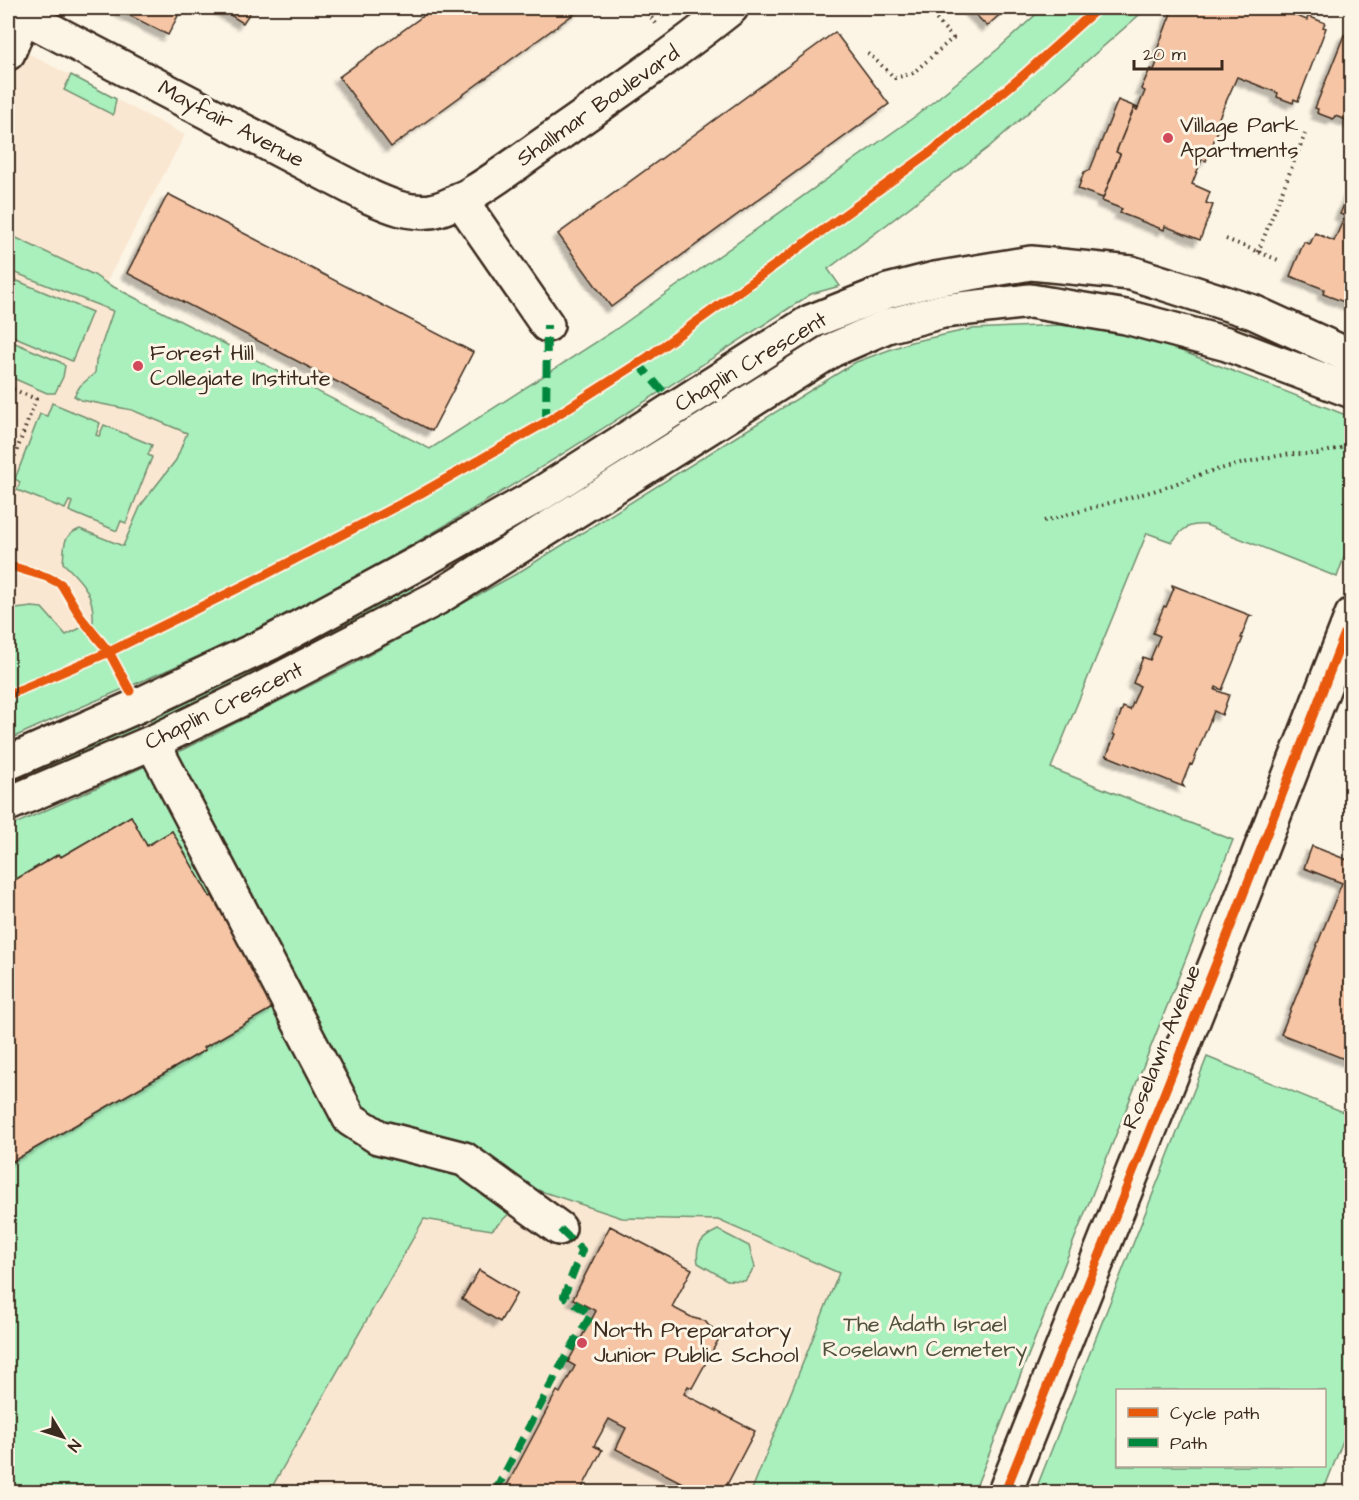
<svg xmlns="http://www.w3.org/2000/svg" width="1359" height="1500" viewBox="0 0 1359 1500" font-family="'Architects Daughter',sans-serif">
  <defs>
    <filter id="shadow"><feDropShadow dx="-5.5" dy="5.5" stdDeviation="1.5" flood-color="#0004"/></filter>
  </defs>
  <rect width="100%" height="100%" fill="#fcf5e5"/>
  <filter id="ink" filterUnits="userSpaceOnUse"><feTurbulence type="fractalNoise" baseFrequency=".0167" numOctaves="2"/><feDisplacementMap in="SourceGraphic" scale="12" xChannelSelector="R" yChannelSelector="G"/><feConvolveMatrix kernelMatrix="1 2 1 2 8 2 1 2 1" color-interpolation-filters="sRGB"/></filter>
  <g filter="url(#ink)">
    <g fill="#fae7d2">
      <polygon points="8,43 185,135 106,283 430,449 93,622 8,660"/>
      <polygon points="535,1189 622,1218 718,1220 839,1273 751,1492 269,1492 424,1218 492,1230"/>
    </g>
    <g fill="#a9f0bd" stroke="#728d6e" stroke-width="1.5" fill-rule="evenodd">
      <path d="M 1043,8 L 1147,8 L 989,147 L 828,269 L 840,286 L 811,294 C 626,414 442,537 244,635 C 167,673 85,703 8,740 L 8,610 L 32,607 L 42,608 L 66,635 L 93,622 C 95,595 82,581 63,563 C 65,546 61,536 80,529 L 123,546 L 141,505 L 176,460 L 187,433 L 132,410 L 81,400 L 74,396 L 80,386 L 95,373 L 96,361 L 113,311 L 8,270 L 8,234 L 94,275 L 106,283 L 430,449 L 612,332 L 917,115 L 998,49 Z"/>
      <polygon points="71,75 116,99 113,115 64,90"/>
      <polygon points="8,277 92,312 72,361 8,334"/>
      <path d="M 1059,325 L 1115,332 L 1171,347 L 1351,417 L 1351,537 L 1337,577 L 1206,525 C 1189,523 1182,529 1172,542 L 1147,533 L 1051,768 L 1233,840 L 974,1492 L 751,1492 L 839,1273 L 718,1220 L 622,1218 L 535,1189 L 492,1230 L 424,1219 L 269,1492 L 8,1492 L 8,827 L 182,750 L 351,665 L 516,574 L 856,362 L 911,342 L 971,329 Z"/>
      <polygon points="8,340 60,362 65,366 63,377 55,393 47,393 8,376"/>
      <polygon points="52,403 100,423 96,435 99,436 104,425 152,445 148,455 152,457 126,523 121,521 117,531 69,511 72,502 69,501 65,509 17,490 20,482 15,479 40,414 47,416"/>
      <polygon points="408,585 414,588 415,593 155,731 148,715"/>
      <polygon points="135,722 141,736 8,795 8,778"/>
      <path d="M 1207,1057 L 1351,1115 L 1351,1420 L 1323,1492 L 1060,1492 L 1038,1484 ZM 1118,1390 L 1324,1390 L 1324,1466 L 1118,1466 Z"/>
      <path d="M 718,1230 L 749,1246 L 755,1267 L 745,1281 L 727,1280 L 698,1263 C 695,1245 701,1238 718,1230 Z"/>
    </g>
    <g fill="#f5c5a5" stroke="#3b2a1e" stroke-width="1.5" filter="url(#shadow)">
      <polygon points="122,8 182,8 168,35 121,11"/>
      <polygon points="219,8 253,8 243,23"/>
      <polygon points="434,8 582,8 391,147 339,77"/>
      <polygon points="969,8 1007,8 987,26"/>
      <polygon points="1173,8 1276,8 1307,20 1308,16 1325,23 1323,27 1326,28 1298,101 1294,99 1293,103 1277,97 1278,93 1237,77 1217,122 1221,123 1206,161 1202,159 1192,184 1210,192 1206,203 1213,205 1200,240 1165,226 1164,230 1120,213 1122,209 1102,201 1120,154 1116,152 1134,108 1137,110 1138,108 1145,91 1141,89 1150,69 1154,70 1161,52 1157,50"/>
      <polygon points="835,32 889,104 611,307 558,234"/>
      <polygon points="1347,32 1352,34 1352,122 1335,116 1333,119 1317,113 1318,109 1315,108 1344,35 1346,36"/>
      <polygon points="1118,100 1138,108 1137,110 1134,108 1116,152 1120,154 1103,198 1078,189 1084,172 1090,170"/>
      <polygon points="1352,186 1352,305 1323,294 1324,289 1290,276 1304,242 1310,244 1315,233 1334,241 1345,216 1340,214"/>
      <polygon points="168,194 473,352 432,431 127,273"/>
      <polygon points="1172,585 1252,616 1249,617 1241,638 1243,638 1222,690 1216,687 1215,690 1229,695 1222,715 1214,711 1192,765 1190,764 1182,784 1184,787 1105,755 1107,755 1115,735 1113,734 1123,707 1130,710 1140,686 1133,683 1143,657 1150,660 1160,636 1153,633 1164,606 1166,607 1174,588 1172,587"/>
      <polygon points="131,816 147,846 172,831 210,897 212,896 274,1007 203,1048 205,1050 8,1164 8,884 59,854 61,857"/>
      <polygon points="131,816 147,846 172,831 210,897 212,896 274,1007 203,1048 205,1050 8,1164 8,884 59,854 61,857"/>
      <polygon points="1312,846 1350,861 1352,859 1352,1062 1281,1034 1342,883 1304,868"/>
      <polygon points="610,1226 692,1269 672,1307 693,1318 705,1321 709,1326 722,1333 692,1388 688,1386 684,1394 755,1431 723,1492 700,1492 616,1449 626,1428 609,1419 594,1446 602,1450 580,1492 572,1491 571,1492 504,1491 557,1391 560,1393 575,1366 568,1362 596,1311 573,1299"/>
      <polygon points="479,1270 517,1293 500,1322 462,1299"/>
    </g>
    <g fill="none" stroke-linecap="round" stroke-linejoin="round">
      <g stroke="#3b2a1e" stroke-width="38">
        <g id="minor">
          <path d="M 8,8 L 370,197 C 390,206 409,214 431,211 C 460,206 507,170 533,152 C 600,105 667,59 731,8"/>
          <polyline points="8,53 23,16"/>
          <polyline points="460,199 547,325"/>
          <polyline points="159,755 350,1119 378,1137 464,1159 559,1228"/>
          <polyline points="8,763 137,706 272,642 420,562 537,496 810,322 888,291 935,279 1031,263 1131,273 1253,312 1352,357"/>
          <polyline points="8,804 153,742 250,695 437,598 832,350 887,326 943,311 1030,301 1126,317 1227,344 1352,391"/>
          <polyline points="1005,1492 1231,926 1352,615"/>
        </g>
      </g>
      <g stroke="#3b2a1e" stroke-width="4" stroke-dasharray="1.5 4.5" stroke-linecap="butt">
        <polyline points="644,8 658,26"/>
        <polyline points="1344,8 1352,10"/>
        <polyline points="868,53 895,78 913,73 953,38 926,8"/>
        <polyline points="1226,239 1281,261"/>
        <polyline points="1258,252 1305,134"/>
        <polyline points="8,387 36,399 8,474"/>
        <polyline points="1044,521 1164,488 1204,473 1264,458 1291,454 1317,454 1352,445"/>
      </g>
      <use href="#minor" stroke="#fcf5e5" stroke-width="33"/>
      <g stroke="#00873e" stroke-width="8" stroke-dasharray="15 8" stroke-linecap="butt">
        <polyline points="638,363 666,395"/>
        <polyline points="546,422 547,325"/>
        <polyline points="495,1492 564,1360 591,1315 564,1296 582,1250 559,1228"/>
      </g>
      <g stroke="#fcf5e5" stroke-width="13">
        <g id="cycleway">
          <polyline points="14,567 47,577 61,584 82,619 109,652 130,691"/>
          <polyline points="8,695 109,652 261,577 416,496 546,422 648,357 931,152 1020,78 1098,8"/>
          <polyline points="1005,1492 1231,926 1352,615"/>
        </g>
      </g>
      <use href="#cycleway" stroke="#e8590c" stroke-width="9"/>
    </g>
  </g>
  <g fill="#d1495b" stroke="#fcf5e5" stroke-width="2">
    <circle cx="1168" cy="138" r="6"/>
    <circle cx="138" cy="366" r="6"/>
    <circle cx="582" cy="1343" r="6"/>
  </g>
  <g text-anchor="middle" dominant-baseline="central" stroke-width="6" stroke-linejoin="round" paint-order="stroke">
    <g font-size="22" fill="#3b2a1e" stroke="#fcf5e5">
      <text transform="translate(598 106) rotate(-35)">Shallmar Boulevard</text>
      <text transform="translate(231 124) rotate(28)">Mayfair Avenue</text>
      <text transform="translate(751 362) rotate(-31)">Chaplin Crescent</text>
      <text transform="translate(224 706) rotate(-26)">Chaplin Crescent</text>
      <text transform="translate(1162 1047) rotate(-68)">Roselawn Avenue</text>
    </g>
    <g font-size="22" fill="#3b2a1e" stroke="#fcf5e5" text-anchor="start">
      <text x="1180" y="125">Village Park<tspan x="1180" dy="25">Apartments</tspan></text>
      <text x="150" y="353">Forest Hill<tspan x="150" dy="25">Collegiate Institute</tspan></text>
      <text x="594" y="1330">North Preparatory<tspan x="594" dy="25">Junior Public School</tspan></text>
    </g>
    <g font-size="22" fill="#51523e" stroke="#fcf5e5">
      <text x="925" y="1324">The Adath Israel<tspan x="925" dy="25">Roselawn Cemetery</tspan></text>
    </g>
  </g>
  <rect width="1359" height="1500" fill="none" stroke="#fcf5e5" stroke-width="30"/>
  <rect x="15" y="15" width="1329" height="1470" fill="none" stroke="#3b2a1e" stroke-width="2" filter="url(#ink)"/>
  <rect x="1116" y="1389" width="210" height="78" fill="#fcf5e5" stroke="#afa495" stroke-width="1.5"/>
  <rect x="1128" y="1408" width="30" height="9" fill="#e8590c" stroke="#afa495" stroke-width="1.5"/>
  <text x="1170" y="1419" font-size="18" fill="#3b2a1e">Cycle path</text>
  <rect x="1128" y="1438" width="30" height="9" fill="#00873e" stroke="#afa495" stroke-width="1.5"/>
  <text x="1170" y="1449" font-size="18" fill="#3b2a1e">Path</text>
  <g transform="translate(63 1437) rotate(128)" stroke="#fcf5e5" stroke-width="4.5" paint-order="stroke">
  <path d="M0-4.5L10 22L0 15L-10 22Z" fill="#3b2a1e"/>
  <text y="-9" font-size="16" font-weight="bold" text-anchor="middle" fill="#3b2a1e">N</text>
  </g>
  <path d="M1134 60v9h88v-9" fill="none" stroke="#3b2a1e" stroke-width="3"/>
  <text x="1143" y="60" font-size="18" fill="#3b2a1e" stroke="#fcf5e5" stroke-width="4.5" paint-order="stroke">20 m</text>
</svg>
